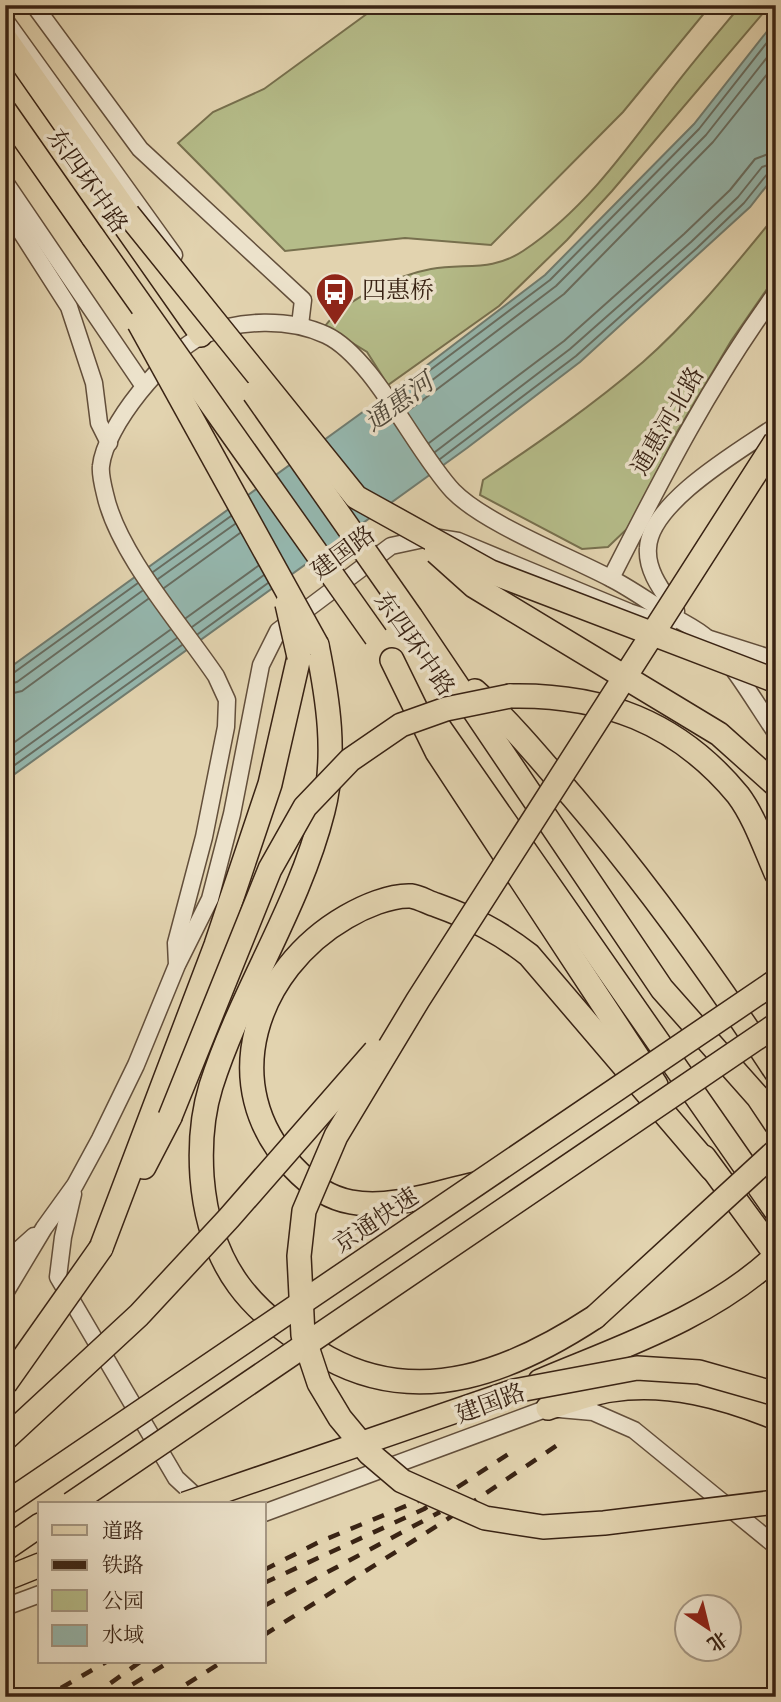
<svg xmlns="http://www.w3.org/2000/svg" width="781" height="1702" viewBox="0 0 781 1702" font-family="'Sorts Mill Goudy','Noto Serif SC',serif">
  <rect width="100%" height="100%" fill="#e2d3af"/>
  <filter id="stains"><feTurbulence type="fractalNoise" baseFrequency=".00286" numOctaves="4"/><feColorMatrix values="0 0 0 0 .2 0 0 0 0 .09 0 0 0 0 .02 0 0 0 .5 -.17"/></filter>
  <radialGradient id="worn" r=".72"><stop offset=".6" stop-color="#630" stop-opacity="0"/><stop offset="1" stop-color="#630" stop-opacity=".3"/></radialGradient>
  <g fill="#b5bc89" stroke="#77704e" stroke-width="2">
    <polygon points="379,5 616,5 622,11 627,5 711,5 623,112 491,245 405,238 285,251 178,143 213,112 264,89"/>
    <path d="M 741,5 L 770,5 L 612,191 L 567,240 L 499,306 L 388,385 L 367,352 L 325,326 C 346,299 398,275 431,269 C 466,263 491,272 523,251 C 582,212 625,152 667,96 C 690,65 716,35 741,5 Z"/>
    <path d="M 776,215 L 776,276 L 731,341 L 677,432 L 630,526 L 608,547 L 582,549 L 480,495 L 483,480 C 538,443 592,406 643,362 C 692,319 734,266 776,215 Z"/>
  </g>
  <polygon fill="#95b7ae" stroke="#707c70" stroke-width="2" points="776,20 776,174 750,207 580,362 467,448 5,781 5,671 418,372 545,275 694,124"/>
  <g fill="none" stroke-linecap="round" stroke-linejoin="round">
    <g stroke="#676d61" stroke-width="2">
      <polyline points="397,395 550,280 699,129 776,31"/>
      <polyline points="402,403 556,286 706,135 776,46"/>
      <polyline points="408,411 564,294 713,142 776,63"/>
      <polyline points="429,443 564,341 684,234 730,190 755,159 776,151"/>
      <polyline points="435,452 570,349 691,242 738,197 762,167 776,162"/>
      <polyline points="440,459 576,356 697,248 744,203 768,173 776,171"/>
      <polyline points="153,572 231,516"/>
      <polyline points="158,579 235,524"/>
      <polyline points="164,588 240,533"/>
      <polyline points="186,618 258,566"/>
      <polyline points="192,627 264,575"/>
      <polyline points="198,634 268,583"/>
      <polyline points="5,676 12,674 138,583"/>
      <polyline points="5,685 17,682 142,591"/>
      <polyline points="5,695 22,691 148,599"/>
      <polyline points="5,749 170,630"/>
      <polyline points="5,762 177,638"/>
      <polyline points="5,772 182,645"/>
    </g>
    <g stroke="#634f3b" stroke-width="19">
      <g id="minor">
        <polyline points="34,5 140,149 303,300 300,325"/>
        <polyline points="5,20 174,255"/>
        <polyline points="5,182 143,385"/>
        <polyline points="5,207 69,307 94,383 99,423 109,443"/>
        <path d="M 611,578 C 662,478 709,385 776,293"/>
        <path d="M 676,611 C 664,593 646,572 648,548 C 650,502 741,450 776,426"/>
        <polyline points="707,638 776,660"/>
        <polyline points="178,963 210,899 232,814 261,665 278,631 391,546 433,537 458,541 629,612 669,625"/>
        <polyline points="73,1194 63,1237 58,1277 176,1478 204,1504"/>
        <polyline points="5,1262 34,1236"/>
        <path d="M 5,1293 L 44,1228 L 75,1185 L 100,1139 L 136,1065 L 177,965 L 176,943 L 204,837 L 226,727 L 227,700 L 216,676 C 181,624 118,554 105,494 C 103,486 100,474 101,466 C 105,426 166,353 202,336 C 239,319 289,318 326,335 C 373,357 416,452 453,491 C 484,523 568,556 610,578 C 630,588 649,602 669,614 C 681,622 698,629 708,639 C 734,665 755,702 776,733"/>
        <polyline points="264,1513 548,1408 593,1412 634,1430 776,1546"/>
        <polyline points="5,1607 40,1594"/>
      </g>
    </g>
    <g stroke="#392314" stroke-width="24">
      <polyline id="major" points="114,212 201,336"/>
    </g>
    <g stroke="#392314" stroke-width="26">
      <g id="highway">
        <polyline points="5,38 128,214"/>
        <polyline points="5,111 93,237"/>
        <polyline points="411,617 662,989 758,1097 776,1124"/>
        <path d="M 317,645 C 328,699 337,756 323,811 C 299,907 241,992 211,1086 C 202,1115 200,1147 202,1177 C 209,1267 251,1315 328,1358 C 421,1409 514,1370 595,1317"/>
        <polyline points="392,660 437,752 656,1085"/>
        <path d="M 475,691 C 511,723 541,760 573,797 C 649,886 712,974 776,1072"/>
        <path d="M 510,696 C 602,694 678,722 738,795 C 754,816 765,848 776,873"/>
        <polyline points="432,717 776,1211"/>
        <polyline points="704,1157 776,1255"/>
        <polyline points="144,1167 170,1117"/>
        <path d="M 476,1184 C 437,1192 391,1210 351,1202 C 328,1198 308,1183 293,1167 C 215,1085 256,969 346,917 C 363,907 390,895 411,896 C 419,897 429,903 436,905 C 472,918 500,932 529,955 L 712,1169"/>
        <polyline points="101,1248 216,945 270,784 299,657"/>
        <path d="M 540,1381 C 623,1346 709,1318 776,1256"/>
        <path d="M 548,1408 C 568,1402 590,1393 611,1390 C 667,1381 724,1397 776,1418"/>
        <polyline points="5,1549 40,1525"/>
        <polyline points="5,1579 40,1565"/>
      </g>
    </g>
    <use href="#minor" stroke="#ece2cb" stroke-width="16"/>
    <use href="#major" stroke="#e2d3af" stroke-width="21"/>
    <use href="#highway" stroke="#e2d3af" stroke-width="23"/>
    <g stroke="#392314" stroke-width="4.5" stroke-dasharray="12 12" stroke-linecap="butt">
      <polyline points="264,1570 319,1542 418,1501"/>
      <polyline points="264,1583 424,1509 513,1451"/>
      <polyline points="264,1606 440,1512"/>
      <polyline points="264,1635 440,1524 559,1444"/>
      <polyline points="61,1688 106,1662"/>
      <polyline points="91,1697 140,1662"/>
      <polyline points="112,1697 169,1662"/>
      <polyline points="166,1697 222,1662"/>
    </g>
    <g stroke="#392314" stroke-width="26" stroke-linecap="butt">
      <g id="highway-bridge">
        <polyline points="128,214 356,497 491,572 776,681"/>
        <polyline points="93,237 376,637"/>
        <polyline points="139,323 317,645"/>
        <polyline points="254,393 411,617"/>
        <polyline points="776,441 418,1000 336,1136 304,1211 299,1256 303,1335 319,1383 340,1418 369,1453 402,1481 485,1518 543,1527 604,1523 776,1502"/>
        <polyline points="436,552 474,586 719,734 776,785"/>
        <polyline points="287,604 299,657"/>
        <polyline points="170,1117 270,869 305,807 350,760 401,725 446,709 510,696"/>
        <polyline points="595,1317 776,1151"/>
        <polyline points="5,1384 101,1248"/>
        <polyline points="5,1439 139,1315 229,1218 375,1051"/>
        <polyline points="5,1504 776,981"/>
        <polyline points="71,1504 776,1025"/>
        <polyline points="185,1504 514,1391 637,1368 699,1372 776,1394"/>
      </g>
    </g>
    <use href="#highway-bridge" stroke="#e2d3af" stroke-width="23"/>
  </g>
  <defs>
    <g id="bus-pin" transform="scale(2.0125)"><path d="M0 17L-7.5 6A9.5 9.5 0 1 1 7.5 6Z" fill="#8f2418" stroke="#ece2cb"/><path d="M-5-6H5V4H4V6H2V4H-2V6H-4V4H-5ZM-3.5-4V0h7V-4ZM-3.5 1.2v1.5H-2V1.2ZM2 1.2v1.5H3.5V1.2Z" fill="#fff"/></g>
  </defs>
  <g fill-rule="evenodd">
    <use href="#bus-pin" x="335" y="292"/>
  </g>
  <g text-anchor="middle" dominant-baseline="central" stroke-width="7" stroke-linejoin="round" paint-order="stroke">
    <g font-size="24" fill="#392314" stroke="#ece2cb">
      <text transform="translate(86 182) rotate(55)">东四环中路</text>
      <text transform="translate(669 422) rotate(-60)">通惠河北路</text>
      <text transform="translate(344 554) rotate(-36)">建国路</text>
      <text transform="translate(413 645) rotate(55)">东四环中路</text>
      <text transform="translate(377 1222) rotate(-34)">京通快速</text>
      <text transform="translate(491 1405) rotate(-20)">建国路</text>
    </g>
    <g font-size="24" fill="#392314" stroke="#ece2cb" text-anchor="start">
      <text x="362" y="292">四惠桥</text>
    </g>
    <g font-size="26" font-style="italic" fill="#50483a" stroke="#ece2cb">
      <text transform="translate(400 404) rotate(-36)">通惠河</text>
    </g>
  </g>
  <rect width="781" height="1702" fill="none" stroke="#e2d3af" stroke-width="28"/>
  <rect x="7" y="7" width="767" height="1688" fill="none" stroke="#392314" stroke-width="3.5"/>
  <rect x="14" y="14" width="753" height="1674" fill="none" stroke="#392314" stroke-width="2"/>
  <rect x="38" y="1502" width="228" height="161" fill="#ece2cb" stroke="#a49682" stroke-width="2"/>
  <rect x="52" y="1525" width="35" height="10" fill="#e2d3af" stroke="#a49682" stroke-width="2"/>
  <text x="102" y="1538" font-size="21" fill="#392314">道路</text>
  <rect x="52" y="1560" width="35" height="10" fill="#392314" stroke="#a49682" stroke-width="2"/>
  <text x="102" y="1572" font-size="21" fill="#392314">铁路</text>
  <rect x="52" y="1590" width="35" height="21" fill="#b5bc89" stroke="#a49682" stroke-width="2"/>
  <text x="102" y="1608" font-size="21" fill="#392314">公园</text>
  <rect x="52" y="1625" width="35" height="21" fill="#95b7ae" stroke="#a49682" stroke-width="2"/>
  <text x="102" y="1642" font-size="21" fill="#392314">水域</text>
  <g transform="translate(708 1628) rotate(145)"><circle r="33" fill="#ece2cb" stroke="#a49682" stroke-width="2"/>
  <path d="M0-5L12 26L0 18L-12 26Z" fill="#8f2418"/>
  <text y="-10" font-size="19" font-weight="bold" text-anchor="middle" fill="#392314">北</text>
  </g>
  <rect width="100%" height="100%" filter="url(#stains)"/>
  <rect width="100%" height="100%" fill="url(#worn)"/>
</svg>
